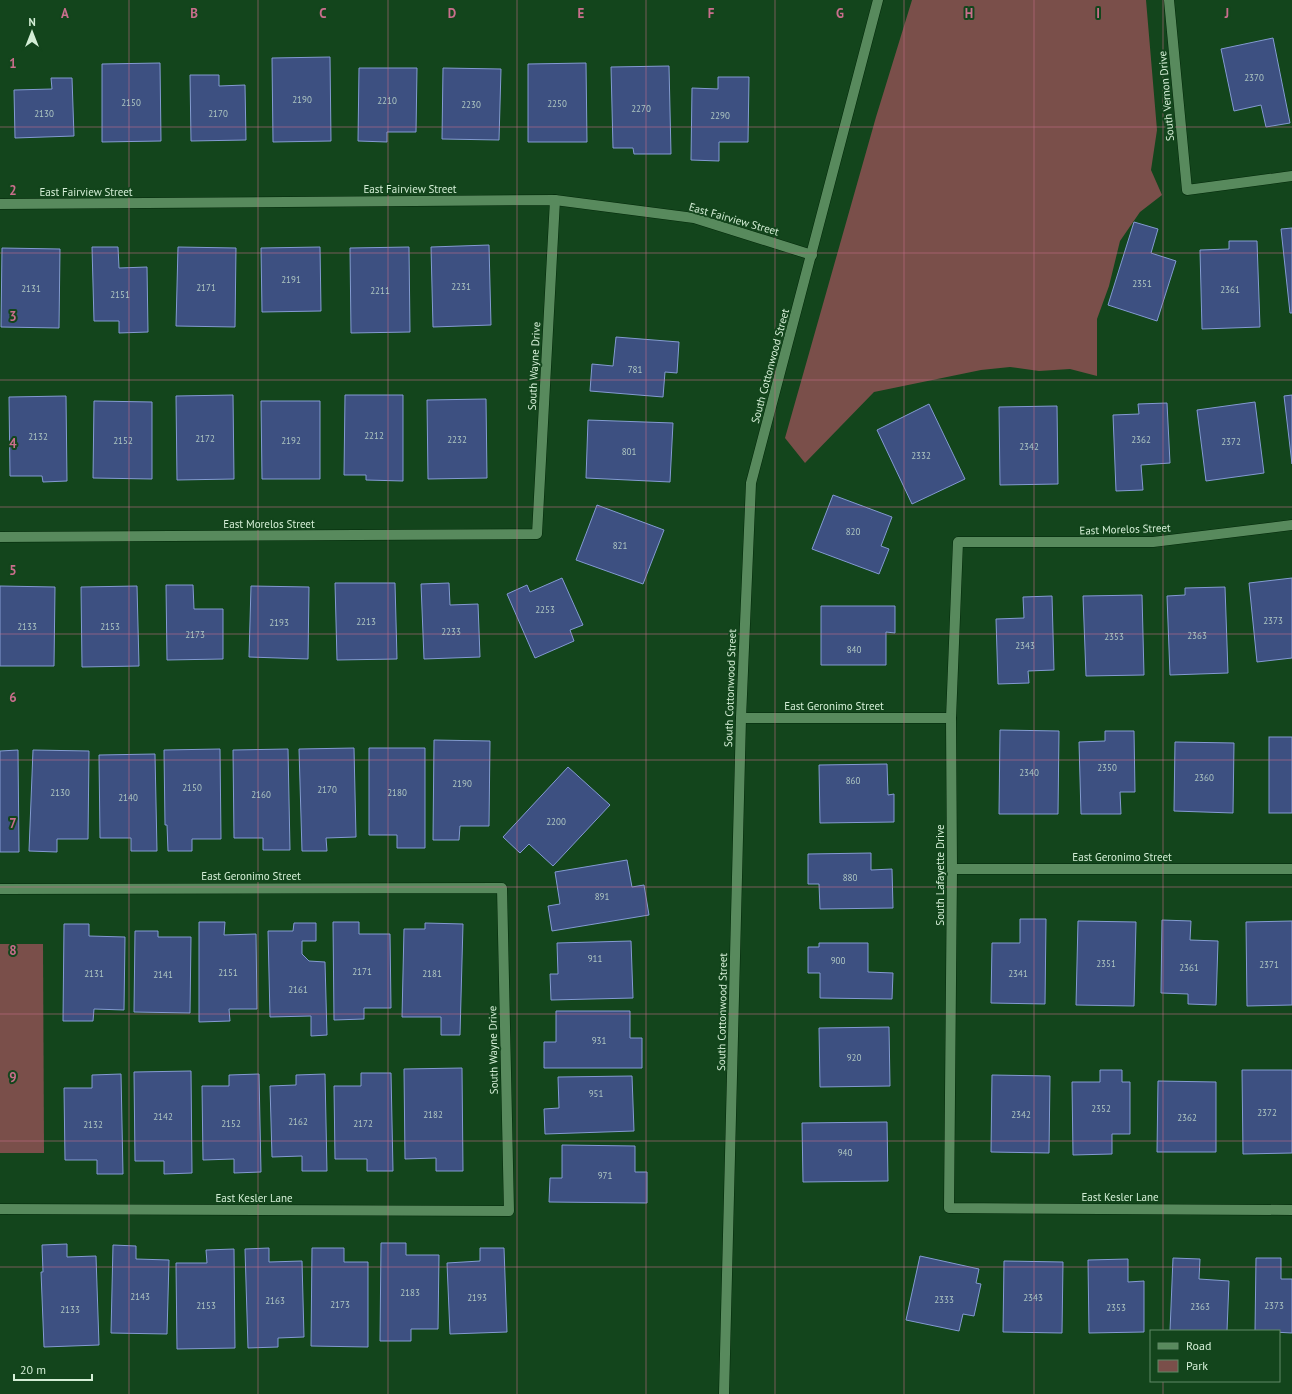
<svg xmlns="http://www.w3.org/2000/svg" width="1292" height="1394" viewBox="0 0 1292 1394" font-family="'PT Sans',sans-serif">
  <rect width="100%" height="100%" fill="#13451c"/>
  <g fill="#7a4f4a">
    <polygon points="912,0 1146,0 1157,130 1151,170 1162,195 1140,212 1120,241 1109,286 1097,319 1097,376 1070,369 1039,371 1010,367 981,370 874,392 805,463 785,438 876,117"/>
    <polygon points="0,944 43,944 44,1153 0,1153"/>
  </g>
  <g fill="#3d5081" stroke="#839ad1">
    <polygon points="1273,38 1290,123 1266,127 1261,105 1234,111 1221,49"/>
    <polygon points="330,57 331,141 273,142 272,58"/>
    <polygon points="160,63 161,141 102,142 102,64"/>
    <polygon points="586,63 587,142 528,142 528,64"/>
    <polygon points="669,66 671,154 634,154 633,148 613,148 611,67"/>
    <polygon points="359,68 417,68 416,132 387,132 387,142 358,141"/>
    <polygon points="443,68 501,69 499,140 442,139"/>
    <polygon points="190,75 219,75 219,86 245,85 246,140 191,141"/>
    <polygon points="718,77 749,77 748,142 719,142 719,161 691,160 692,88 718,89"/>
    <polygon points="51,78 72,78 74,136 15,138 14,90 52,89"/>
    <polygon points="1134,222 1158,229 1151,253 1176,261 1157,321 1108,305"/>
    <polygon points="1292,228 1292,313 1290,313 1281,229"/>
    <polygon points="1229,241 1257,241 1260,327 1202,329 1200,250 1229,249"/>
    <polygon points="489,245 491,325 433,327 431,247"/>
    <polygon points="92,247 118,247 119,268 147,267 148,332 119,333 119,321 94,321"/>
    <polygon points="178,247 236,248 235,327 176,326"/>
    <polygon points="320,247 321,311 262,312 261,248"/>
    <polygon points="409,247 410,332 351,333 350,248"/>
    <polygon points="2,248 60,249 59,328 1,327"/>
    <polygon points="616,337 679,342 677,373 665,372 663,397 590,391 592,364 613,366"/>
    <polygon points="233,395 234,479 177,480 176,396"/>
    <polygon points="345,395 403,395 403,481 366,480 366,475 344,475"/>
    <polygon points="1292,395 1292,464 1284,396"/>
    <polygon points="66,396 67,481 43,482 42,476 10,476 9,397"/>
    <polygon points="486,399 487,478 428,479 427,400"/>
    <polygon points="94,401 152,402 152,479 93,478"/>
    <polygon points="261,401 320,401 320,479 262,479"/>
    <polygon points="1255,402 1264,473 1206,481 1197,410"/>
    <polygon points="1167,403 1170,463 1141,465 1143,490 1116,491 1113,415 1139,414 1138,404"/>
    <polygon points="929,404 965,479 912,504 877,430"/>
    <polygon points="1057,406 1058,484 1000,485 999,407"/>
    <polygon points="588,420 673,423 670,482 586,478"/>
    <polygon points="833,495 892,517 881,546 889,549 879,574 812,549"/>
    <polygon points="597,505 664,530 643,584 576,560"/>
    <polygon points="562,578 583,625 570,630 574,641 535,658 507,594 527,585 530,592"/>
    <polygon points="1292,578 1292,658 1257,662 1249,583"/>
    <polygon points="335,583 395,583 397,659 337,660"/>
    <polygon points="449,583 450,605 478,604 480,657 424,659 421,584"/>
    <polygon points="166,585 193,585 194,609 223,609 223,659 167,660"/>
    <polygon points="0,586 55,587 54,666 0,666"/>
    <polygon points="137,586 139,666 82,667 81,587"/>
    <polygon points="251,586 309,587 308,659 249,657"/>
    <polygon points="1225,587 1228,673 1170,675 1167,596 1185,595 1185,588"/>
    <polygon points="1142,595 1144,675 1086,676 1083,596"/>
    <polygon points="1052,596 1054,670 1028,671 1029,683 998,684 996,619 1024,618 1023,597"/>
    <polygon points="821,606 895,606 895,633 886,632 886,665 821,665"/>
    <polygon points="1000,730 1059,731 1058,814 999,814"/>
    <polygon points="1105,731 1134,731 1135,792 1120,792 1121,814 1081,814 1079,742 1105,741"/>
    <rect x="1269" y="737" width="23" height="76"/>
    <polygon points="434,740 490,741 489,826 460,826 459,840 433,840"/>
    <polygon points="1175,742 1234,743 1233,813 1174,811"/>
    <polygon points="354,748 356,837 326,838 327,851 302,851 299,749"/>
    <polygon points="369,748 425,748 425,848 397,848 397,835 369,835"/>
    <polygon points="220,749 221,839 192,839 192,851 168,851 167,825 165,825 164,750"/>
    <polygon points="288,749 290,850 263,850 263,838 234,838 233,750"/>
    <polygon points="18,750 19,852 0,852 0,751"/>
    <polygon points="33,750 89,751 88,839 57,839 57,852 29,851"/>
    <polygon points="155,754 157,851 131,851 131,838 100,838 99,755"/>
    <polygon points="887,764 888,795 894,794 894,822 820,823 819,765"/>
    <polygon points="568,767 610,805 553,866 529,844 520,853 503,837"/>
    <polygon points="871,853 871,870 892,869 893,908 820,909 819,884 808,884 808,854"/>
    <polygon points="627,860 632,887 644,885 649,915 552,931 548,906 560,904 555,872"/>
    <polygon points="1020,919 1046,919 1045,1004 991,1003 992,943 1020,943"/>
    <polygon points="1162,920 1191,921 1190,940 1218,941 1216,1005 1188,1004 1188,994 1161,993"/>
    <polygon points="1078,921 1136,922 1134,1006 1076,1005"/>
    <polygon points="1292,921 1292,1005 1247,1006 1246,922"/>
    <polygon points="199,922 225,922 224,935 256,934 257,1009 229,1009 230,1021 199,1022"/>
    <polygon points="333,922 359,922 359,934 390,934 391,1008 364,1008 364,1019 334,1020"/>
    <polygon points="294,923 316,923 316,941 302,941 302,954 309,961 325,962 327,1035 311,1036 311,1016 270,1017 268,931 293,931"/>
    <polygon points="425,923 463,924 460,1035 441,1035 441,1017 402,1017 404,929 425,929"/>
    <polygon points="64,924 89,924 89,936 125,937 124,1010 94,1009 93,1021 63,1021"/>
    <polygon points="135,931 158,931 158,937 191,937 190,1013 134,1012"/>
    <polygon points="631,941 633,998 551,1000 550,974 558,974 557,943"/>
    <polygon points="819,943 868,943 868,972 893,973 892,999 820,998 820,973 808,973 808,947 819,947"/>
    <polygon points="556,1011 630,1011 630,1038 642,1038 642,1068 544,1068 544,1042 556,1042"/>
    <polygon points="889,1027 890,1086 820,1087 819,1028"/>
    <polygon points="462,1068 463,1171 436,1171 436,1158 405,1159 404,1069"/>
    <polygon points="1100,1070 1122,1070 1122,1082 1130,1082 1130,1134 1112,1134 1112,1154 1073,1155 1072,1082 1100,1082"/>
    <polygon points="1242,1070 1292,1070 1292,1153 1243,1154"/>
    <polygon points="191,1071 192,1173 164,1174 164,1161 135,1161 134,1072"/>
    <polygon points="361,1073 391,1073 393,1171 367,1171 367,1159 335,1159 334,1086 361,1086"/>
    <polygon points="121,1074 123,1174 97,1174 97,1160 65,1160 64,1088 92,1088 92,1075"/>
    <polygon points="259,1074 261,1172 234,1173 234,1159 203,1160 202,1086 229,1086 229,1075"/>
    <polygon points="325,1074 327,1171 302,1171 302,1156 272,1157 270,1086 296,1085 296,1075"/>
    <polygon points="992,1075 1050,1076 1049,1153 991,1152"/>
    <polygon points="632,1076 634,1131 545,1134 544,1109 559,1108 558,1077"/>
    <polygon points="1158,1081 1216,1082 1216,1152 1157,1152"/>
    <polygon points="887,1122 888,1181 803,1182 802,1123"/>
    <polygon points="562,1145 635,1146 635,1172 647,1172 647,1203 549,1202 550,1178 562,1178"/>
    <polygon points="381,1243 406,1243 406,1255 439,1255 438,1329 411,1329 411,1341 380,1341"/>
    <polygon points="67,1244 67,1257 96,1256 99,1345 44,1347 41,1272 43,1272 42,1245"/>
    <polygon points="113,1245 136,1246 136,1259 169,1260 167,1334 111,1333"/>
    <polygon points="269,1248 269,1262 302,1261 304,1337 278,1338 278,1347 248,1348 245,1249"/>
    <polygon points="312,1248 344,1248 344,1262 368,1262 368,1347 311,1346"/>
    <polygon points="480,1248 504,1248 507,1332 450,1334 447,1263 480,1261"/>
    <polygon points="234,1249 235,1348 177,1349 176,1263 207,1263 206,1250"/>
    <polygon points="920,1256 979,1269 976,1283 981,1284 974,1316 963,1314 959,1331 906,1320"/>
    <polygon points="1173,1258 1200,1259 1199,1279 1229,1281 1227,1331 1170,1331"/>
    <polygon points="1256,1258 1281,1258 1281,1279 1292,1279 1292,1333 1255,1331"/>
    <polygon points="1128,1259 1128,1282 1144,1281 1144,1332 1089,1333 1088,1260"/>
    <polygon points="1004,1261 1063,1262 1062,1333 1003,1332"/>
  </g>
  <g fill="none" stroke-linecap="round" stroke-linejoin="round">
    <g stroke="#03290a" stroke-width="11">
      <g id="minor">
        <polyline points="1169,0 1187,190 1292,176"/>
        <polyline points="0,204 555,200 694,218 812,255"/>
        <polyline points="1292,525 1153,542 958,542 951,718 952,869 949,1208 1292,1210"/>
        <polyline points="0,537 537,534 555,200"/>
        <polyline points="741,718 951,718"/>
        <polyline points="952,869 1292,869"/>
        <polyline points="0,889 502,888 509,1211 0,1209"/>
        <polyline points="724,1394 741,718 751,483 878,0"/>
      </g>
    </g>
    <use href="#minor" stroke="#588a5d" stroke-width="10"/>
  </g>
  <path fill="none" stroke="#c96e8c" stroke-width="1" stroke-opacity="0.55" d="M 129,0 L 129,1394M 258,0 L 258,1394M 388,0 L 388,1394M 517,0 L 517,1394M 646,0 L 646,1394M 775,0 L 775,1394M 904,0 L 904,1394M 1034,0 L 1034,1394M 1163,0 L 1163,1331M 0,127 L 1292,127M 0,253 L 1292,253M 0,380 L 1292,380M 0,507 L 1292,507M 0,634 L 1292,634M 0,760 L 1292,760M 0,887 L 1292,887M 0,1014 L 1292,1014M 0,1141 L 1292,1141M 0,1267 L 1292,1267M 1163,1381 L 1163,1394"/>
  <g text-anchor="middle" dominant-baseline="central" stroke-width="4" stroke-linejoin="round" paint-order="stroke">
    <g font-size="9" fill="#aec6c1">
      <text x="1254" y="77">2370</text>
      <text x="302" y="99">2190</text>
      <text x="387" y="100">2210</text>
      <text x="131" y="102">2150</text>
      <text x="557" y="103">2250</text>
      <text x="471" y="104">2230</text>
      <text x="641" y="108">2270</text>
      <text x="44" y="113">2130</text>
      <text x="218" y="113">2170</text>
      <text x="720" y="115">2290</text>
      <text x="291" y="279">2191</text>
      <text x="1142" y="283">2351</text>
      <text x="461" y="286">2231</text>
      <text x="206" y="287">2171</text>
      <text x="31" y="288">2131</text>
      <text x="1230" y="289">2361</text>
      <text x="380" y="290">2211</text>
      <text x="120" y="294">2151</text>
      <text x="635" y="369">781</text>
      <text x="374" y="435">2212</text>
      <text x="38" y="436">2132</text>
      <text x="205" y="438">2172</text>
      <text x="457" y="439">2232</text>
      <text x="1141" y="439">2362</text>
      <text x="123" y="440">2152</text>
      <text x="291" y="440">2192</text>
      <text x="1231" y="441">2372</text>
      <text x="1029" y="446">2342</text>
      <text x="629" y="451">801</text>
      <text x="921" y="455">2332</text>
      <text x="853" y="531">820</text>
      <text x="620" y="545">821</text>
      <text x="545" y="609">2253</text>
      <text x="1273" y="620">2373</text>
      <text x="366" y="621">2213</text>
      <text x="279" y="622">2193</text>
      <text x="27" y="626">2133</text>
      <text x="110" y="626">2153</text>
      <text x="451" y="631">2233</text>
      <text x="195" y="634">2173</text>
      <text x="1197" y="635">2363</text>
      <text x="1114" y="636">2353</text>
      <text x="1025" y="645">2343</text>
      <text x="854" y="649">840</text>
      <text x="1107" y="767">2350</text>
      <text x="1029" y="772">2340</text>
      <text x="1204" y="777">2360</text>
      <text x="853" y="780">860</text>
      <text x="462" y="783">2190</text>
      <text x="192" y="787">2150</text>
      <text x="327" y="789">2170</text>
      <text x="60" y="792">2130</text>
      <text x="397" y="792">2180</text>
      <text x="261" y="794">2160</text>
      <text x="128" y="797">2140</text>
      <text x="556" y="821">2200</text>
      <text x="850" y="877">880</text>
      <text x="602" y="896">891</text>
      <text x="595" y="958">911</text>
      <text x="838" y="960">900</text>
      <text x="1106" y="963">2351</text>
      <text x="1269" y="964">2371</text>
      <text x="1189" y="967">2361</text>
      <text x="362" y="971">2171</text>
      <text x="228" y="972">2151</text>
      <text x="94" y="973">2131</text>
      <text x="432" y="973">2181</text>
      <text x="1018" y="973">2341</text>
      <text x="163" y="974">2141</text>
      <text x="298" y="989">2161</text>
      <text x="599" y="1040">931</text>
      <text x="854" y="1057">920</text>
      <text x="596" y="1093">951</text>
      <text x="1101" y="1108">2352</text>
      <text x="1267" y="1112">2372</text>
      <text x="433" y="1114">2182</text>
      <text x="1021" y="1114">2342</text>
      <text x="163" y="1116">2142</text>
      <text x="1187" y="1117">2362</text>
      <text x="298" y="1121">2162</text>
      <text x="231" y="1123">2152</text>
      <text x="363" y="1123">2172</text>
      <text x="93" y="1124">2132</text>
      <text x="845" y="1152">940</text>
      <text x="605" y="1175">971</text>
      <text x="410" y="1292">2183</text>
      <text x="140" y="1296">2143</text>
      <text x="477" y="1297">2193</text>
      <text x="1033" y="1297">2343</text>
      <text x="944" y="1299">2333</text>
      <text x="275" y="1300">2163</text>
      <text x="340" y="1304">2173</text>
      <text x="206" y="1305">2153</text>
      <text x="1274" y="1305">2373</text>
      <text x="1200" y="1306">2363</text>
      <text x="1116" y="1307">2353</text>
      <text x="70" y="1309">2133</text>
    </g>
    <g font-size="11" fill="#d4eed6" stroke="#13451c">
      <text transform="translate(1166 96) rotate(-95)">South Vernon Drive</text>
      <text x="410" y="189">East Fairview Street</text>
      <text x="86" y="192">East Fairview Street</text>
      <text transform="translate(734 219) rotate(16)">East Fairview Street</text>
      <text transform="translate(534 366) rotate(-87)">South Wayne Drive</text>
      <text transform="translate(770 366) rotate(-75)">South Cottonwood Street</text>
      <text x="269" y="524">East Morelos Street</text>
      <text transform="translate(1125 529) rotate(-2)">East Morelos Street</text>
      <text transform="translate(730 688) rotate(-88)">South Cottonwood Street</text>
      <text x="834" y="706">East Geronimo Street</text>
      <text x="1122" y="857">East Geronimo Street</text>
      <text transform="translate(940 875) rotate(-90)">South Lafayette Drive</text>
      <text x="251" y="876">East Geronimo Street</text>
      <text transform="translate(722 1012) rotate(-89)">South Cottonwood Street</text>
      <text transform="translate(493 1050) rotate(-91)">South Wayne Drive</text>
      <text x="1120" y="1197">East Kesler Lane</text>
      <text x="254" y="1198">East Kesler Lane</text>
    </g>
  </g>
  <g font-size="13" text-anchor="middle" font-weight="bold" fill="#c96e8c" stroke="#13451c" stroke-width="4" stroke-linejoin="round" paint-order="stroke">
    <text x="65" y="18">A</text>
    <text x="194" y="18">B</text>
    <text x="323" y="18">C</text>
    <text x="452" y="18">D</text>
    <text x="581" y="18">E</text>
    <text x="711" y="18">F</text>
    <text x="840" y="18">G</text>
    <text x="969" y="18">H</text>
    <text x="1098" y="18">I</text>
    <text x="1227" y="18">J</text>
    <text x="13" y="68">1</text>
    <text x="13" y="195">2</text>
    <text x="13" y="321">3</text>
    <text x="13" y="448">4</text>
    <text x="13" y="575">5</text>
    <text x="13" y="702">6</text>
    <text x="13" y="828">7</text>
    <text x="13" y="955">8</text>
    <text x="13" y="1082">9</text>
  </g>
  <rect x="1150" y="1330" width="130" height="52" fill="#13451c" stroke="#608966"/>
  <rect x="1158" y="1343" width="20" height="6" fill="#588a5d" stroke="#608966"/>
  <text x="1186" y="1350" font-size="12" fill="#d4eed6">Road</text>
  <rect x="1158" y="1360" width="20" height="12" fill="#7a4f4a" stroke="#608966"/>
  <text x="1186" y="1370" font-size="12" fill="#d4eed6">Park</text>
  <g transform="translate(32 32)" stroke="#13451c" stroke-width="3" paint-order="stroke">
  <path d="M0-3L7 15L0 10L-7 15Z" fill="#d4eed6"/>
  <text y="-6" font-size="11" font-weight="bold" text-anchor="middle" fill="#d4eed6">N</text>
  </g>
  <path d="M14 1374v6h78v-6" fill="none" stroke="#d4eed6" stroke-width="2"/>
  <text x="20" y="1374" font-size="12" fill="#d4eed6" stroke="#13451c" stroke-width="3" paint-order="stroke">20 m</text>
</svg>
